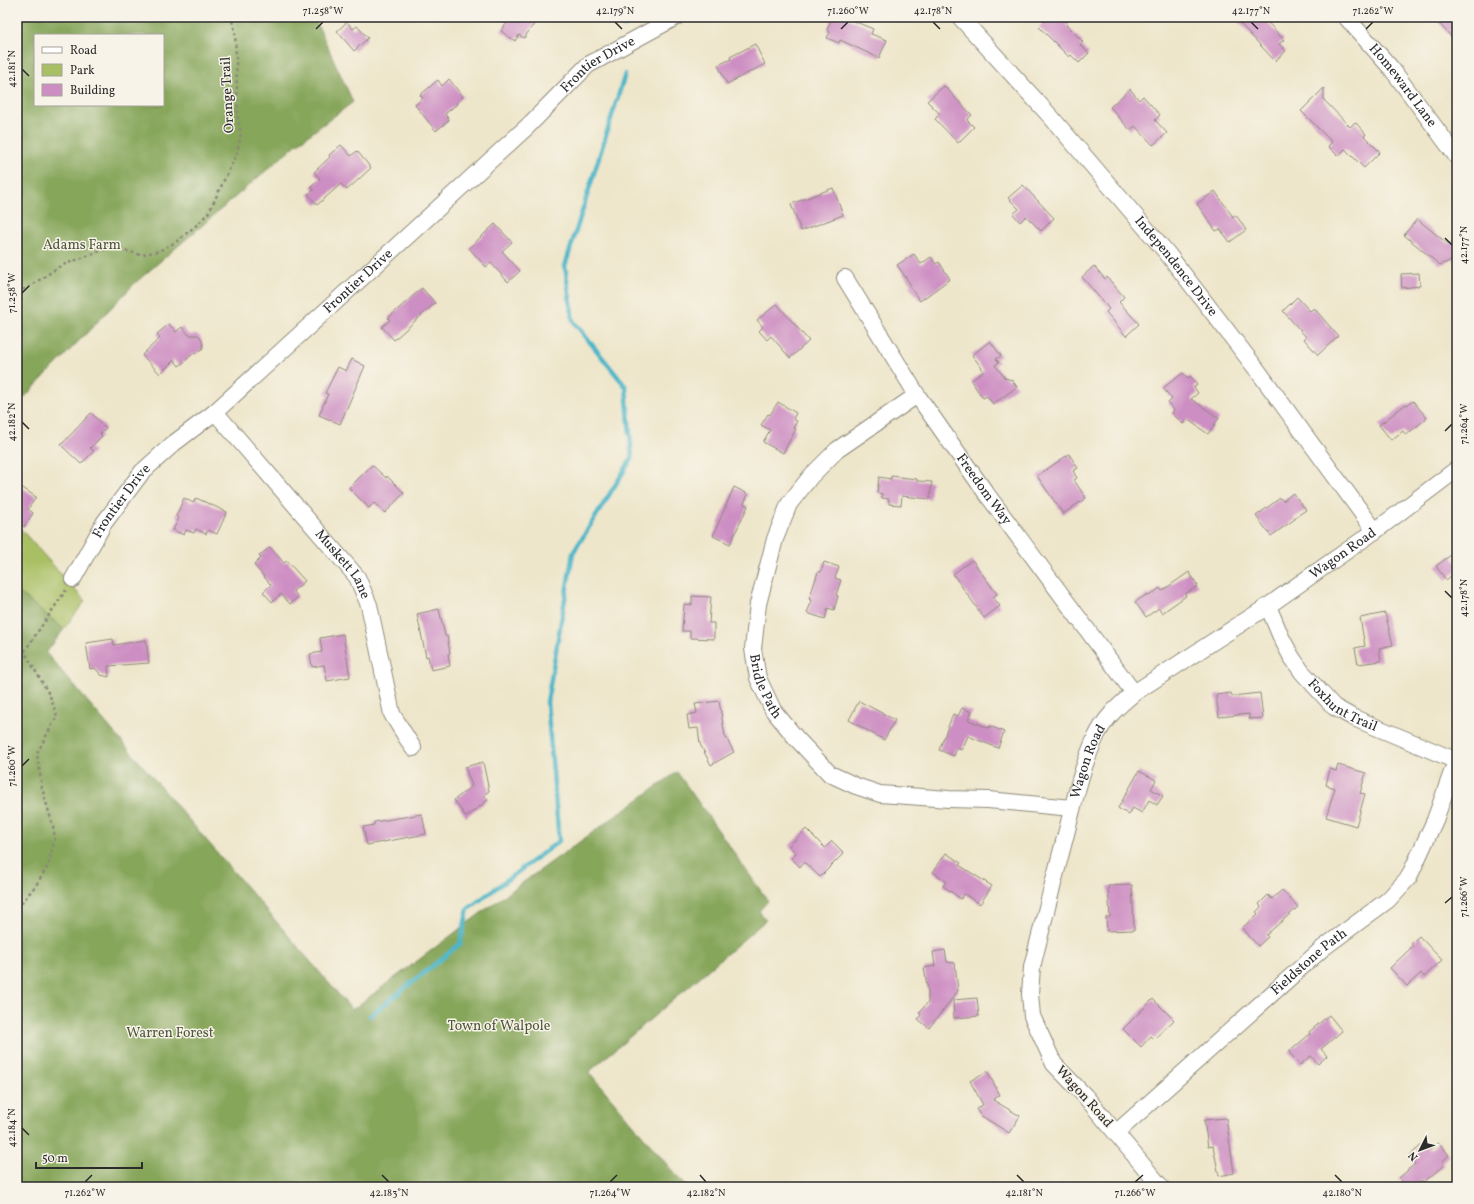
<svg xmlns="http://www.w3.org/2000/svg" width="1474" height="1204" viewBox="0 0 1474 1204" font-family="Vollkorn,serif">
  <rect width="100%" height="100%" fill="#f7f3e8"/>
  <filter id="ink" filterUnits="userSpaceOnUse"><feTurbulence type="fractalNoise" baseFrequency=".025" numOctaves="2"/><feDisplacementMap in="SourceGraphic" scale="8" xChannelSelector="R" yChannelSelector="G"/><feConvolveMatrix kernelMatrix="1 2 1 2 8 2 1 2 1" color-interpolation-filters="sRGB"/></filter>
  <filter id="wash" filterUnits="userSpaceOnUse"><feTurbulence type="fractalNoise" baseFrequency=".012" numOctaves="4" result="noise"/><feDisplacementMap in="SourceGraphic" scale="16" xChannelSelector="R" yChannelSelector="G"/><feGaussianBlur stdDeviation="0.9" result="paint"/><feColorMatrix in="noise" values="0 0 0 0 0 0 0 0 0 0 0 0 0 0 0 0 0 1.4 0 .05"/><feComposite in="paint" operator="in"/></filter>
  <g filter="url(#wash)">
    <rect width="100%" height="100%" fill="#eee6ca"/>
    <polygon fill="#a9bf64" stroke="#6a7548" points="17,525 85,601 17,691"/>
    <g fill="#86a65a" stroke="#586842" fill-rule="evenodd">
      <path d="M 17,17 L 314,17 L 353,102 L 297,144 L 135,283 L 17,405 ZM 35,35 L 163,35 L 163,105 L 35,105 Z"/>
      <polygon points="17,591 64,629 46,653 352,1010 497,901 677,772 768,901 759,911 766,920 589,1072 686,1187 17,1187"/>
    </g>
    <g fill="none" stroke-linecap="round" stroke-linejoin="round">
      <g stroke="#4cb6c9" stroke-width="4.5">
        <polyline points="624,26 641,17"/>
        <polyline points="370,1016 460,944 468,909 559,841 547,702 573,553 632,458 626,387 573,321 565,266 625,74"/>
      </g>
    </g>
    <g id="blocks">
      <g fill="#cd8ec3">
        <polygon points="511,17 539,17 524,38 519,35 515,41 501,31"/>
        <polygon points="832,17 844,17 873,29 871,34 887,40 879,58 840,40 839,43 827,38 830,32 827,30"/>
        <polygon points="1049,17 1062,17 1068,23 1066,25 1083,42 1080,45 1089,53 1079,63 1071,55 1069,57 1039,27"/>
        <polygon points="1234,17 1263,17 1284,40 1279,44 1286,51 1275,61"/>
        <polygon points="1433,17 1457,17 1457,43"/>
        <polygon points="347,22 353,29 357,26 368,38 354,51 337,31"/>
        <polygon points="755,44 765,64 727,84 718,65 731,59 730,57"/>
        <polygon points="449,79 463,97 456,103 457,104 445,114 449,120 436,131 415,105 423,98 420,95 438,80 442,86"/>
        <polygon points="944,86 972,115 967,120 974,127 958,143 935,119 940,114 927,101"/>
        <polygon points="1324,88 1324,100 1350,127 1355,122 1366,134 1364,136 1380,152 1364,168 1345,149 1338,156 1328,146 1332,142 1301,111"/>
        <polygon points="1130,89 1139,100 1143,96 1160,115 1155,120 1167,133 1153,145 1135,126 1130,130 1110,107"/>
        <polygon points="341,145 351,156 357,151 371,168 347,190 341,184 317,205 308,194 314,190 311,187 320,179 314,172 330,157 329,155"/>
        <polygon points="1023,185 1054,218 1041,231 1026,216 1020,222 1013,214 1019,209 1008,198"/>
        <polygon points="833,188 843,215 801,231 791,204"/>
        <polygon points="1215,191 1233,217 1236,215 1246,230 1230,242 1220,229 1216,231 1197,204"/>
        <polygon points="1417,219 1448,244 1457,240 1457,258 1440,265 1404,235"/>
        <polygon points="495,224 512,242 502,251 520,271 508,282 491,263 486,267 469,248"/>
        <polygon points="914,254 921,264 931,257 936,264 939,262 950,279 920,301 909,286 911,285 897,265"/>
        <polygon points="1094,266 1105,279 1107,277 1124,297 1119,302 1139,324 1126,336 1106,312 1109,309 1082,277"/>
        <polygon points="1419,273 1420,286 1402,288 1401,274"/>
        <polygon points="422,288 435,303 394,340 382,327 390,320 388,318"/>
        <polygon points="1297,297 1310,311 1314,308 1338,336 1318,355 1304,339 1306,337 1283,311"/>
        <polygon points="777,304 809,341 790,358 771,336 767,340 759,331 763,327 757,320"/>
        <polygon points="169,324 176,332 182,327 189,335 198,335 201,338 203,345 203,348 195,354 194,353 179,366 174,360 160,374 142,355 160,338 157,334"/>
        <polygon points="990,341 1001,356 996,359 999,362 995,365 1005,378 1012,380 1017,387 993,404 987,396 983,398 971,381 984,371 972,355"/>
        <polygon points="352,359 365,366 340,424 319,415 328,394 325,393 338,367 346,371"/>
        <polygon points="1183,373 1188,378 1190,376 1197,384 1194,387 1198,393 1191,399 1219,418 1208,434 1187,419 1183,424 1172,413 1174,410 1168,403 1172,399 1163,388"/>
        <polygon points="1413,401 1427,418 1406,435 1403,431 1391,440 1379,425 1406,404 1407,405"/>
        <polygon points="778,402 796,413 793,419 797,421 793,428 796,429 783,453 763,442 770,430 761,425 768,414 770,415"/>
        <polygon points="91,413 106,428 100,434 102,436 90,448 94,451 81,464 61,445"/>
        <polygon points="1069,454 1078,468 1073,471 1077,478 1074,480 1086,498 1063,514 1037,476"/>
        <polygon points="372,465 386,478 387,476 404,493 385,513 374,503 369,508 349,488"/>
        <polygon points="891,476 917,479 917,481 932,482 930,499 902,496 901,505 889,504 889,499 882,498 882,494 877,493 879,477 891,479"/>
        <polygon points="17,484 36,497 28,509 33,513 24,527 18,522 17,524"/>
        <polygon points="734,487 748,494 744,504 748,506 730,544 713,536"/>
        <polygon points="1293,493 1306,510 1294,518 1295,519 1271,536 1256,516 1280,498 1283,501"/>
        <polygon points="184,498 193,503 196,498 227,512 217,534 208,530 206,534 196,529 194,533 186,530 184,535 173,530 179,518 176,516"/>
        <polygon points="270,547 284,563 287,561 305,581 293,591 298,597 290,604 281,594 272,602 263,592 271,585 254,565 261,558 259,556"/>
        <polygon points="1451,555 1457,564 1457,571 1446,580 1436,566"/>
        <polygon points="972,560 997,594 993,597 1000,606 984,618 953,574"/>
        <polygon points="824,562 839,567 835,578 841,580 836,595 838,596 834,610 828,608 825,619 807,613 812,600 809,599 818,572 821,572"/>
        <polygon points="1189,572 1198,586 1185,594 1186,596 1162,613 1159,608 1146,617 1135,602 1148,594 1149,596 1160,588 1162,591"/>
        <polygon points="692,596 711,597 709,623 714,623 714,639 690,638 690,631 682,631 684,604 692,605"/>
        <polygon points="439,609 445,636 447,636 450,653 448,654 450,666 431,670 428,656 426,657 417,614"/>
        <polygon points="1385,613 1393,645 1379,648 1381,661 1358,664 1355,648 1365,646 1360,618"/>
        <polygon points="343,634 350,677 327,681 324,665 312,667 310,654 322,652 320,638"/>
        <polygon points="113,639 114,645 146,640 149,663 108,666 109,677 101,675 95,668 90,669 86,643"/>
        <polygon points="1231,693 1232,696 1260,693 1263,718 1249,719 1249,714 1219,717 1216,695"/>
        <polygon points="719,701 725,736 734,752 711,765 700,744 698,728 689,729 687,715 697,713 695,704"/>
        <polygon points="859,701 895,720 884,740 849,720"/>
        <polygon points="962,708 972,712 968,720 989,728 990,726 1004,732 998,748 968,736 962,750 957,748 954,756 939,750 953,714 958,716"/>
        <polygon points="483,762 489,791 484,795 488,800 466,817 454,800 472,786 465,767"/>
        <polygon points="1338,765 1366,773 1360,793 1365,794 1356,826 1326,817 1335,788 1326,785 1330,769 1336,771"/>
        <polygon points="1139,771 1156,780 1151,789 1163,796 1157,805 1149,800 1142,813 1133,808 1129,815 1118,808"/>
        <polygon points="422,814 426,834 367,845 363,827 374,825 374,822"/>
        <polygon points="806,829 825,848 832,841 844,853 820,877 804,862 800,867 791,858 796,853 789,846"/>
        <polygon points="946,853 961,863 959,865 992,886 980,904 964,894 961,899 943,886 946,881 933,872"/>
        <polygon points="1132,885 1134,930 1107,931 1106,917 1110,917 1108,886"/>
        <polygon points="1282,890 1298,907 1266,935 1268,937 1258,946 1242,928 1258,914 1256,912 1261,907 1259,904 1268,895 1272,899"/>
        <polygon points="1419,936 1442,960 1424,977 1421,973 1407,986 1390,968 1413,946 1411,944"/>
        <polygon points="945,950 947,962 955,963 958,991 929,1028 918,1019 921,1015 919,1013 928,1002 928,991 924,968 935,966 933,952"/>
        <polygon points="977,998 979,1016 954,1018 953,1000"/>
        <polygon points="1153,999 1174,1020 1154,1039 1151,1036 1141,1047 1123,1029"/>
        <polygon points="1329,1015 1342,1031 1321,1049 1327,1056 1318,1064 1311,1056 1300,1065 1289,1052 1310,1034 1309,1032"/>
        <polygon points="987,1071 1000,1095 993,1100 1020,1116 1009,1133 980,1115 976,1109 983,1105 970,1081"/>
        <polygon points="1226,1118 1234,1173 1219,1176 1213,1146 1208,1147 1204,1120"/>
        <polygon points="1424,1143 1430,1150 1439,1143 1449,1155 1442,1162 1444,1165 1424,1182 1422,1180 1414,1187 1407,1187 1399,1178 1415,1164 1409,1156"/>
      </g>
    </g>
  </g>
  <g filter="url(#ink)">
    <use href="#blocks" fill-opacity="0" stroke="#8c887a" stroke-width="1"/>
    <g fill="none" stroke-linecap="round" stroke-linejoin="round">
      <g stroke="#8c887a" stroke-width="18">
        <g id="minor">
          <path id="s1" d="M 960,17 L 1051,117 L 1167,253 L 1258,371 L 1375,531"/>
          <path id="s2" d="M 1346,17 L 1391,68 L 1457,157"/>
          <path id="s3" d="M 845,278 L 917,395 L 986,493 L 1134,693"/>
          <path id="s4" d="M 917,395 L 837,450 L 811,476 L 789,504 L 775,539 L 758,604 L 753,649 L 758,678 L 773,710 L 796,738 L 830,774 L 856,786 L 880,794 L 949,799 L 988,800 L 1072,808"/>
          <path id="s5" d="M 215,412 L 357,577 L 369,605 L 392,714 L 413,748"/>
          <path id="s6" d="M 73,579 L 104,523 L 142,472 L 173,444 L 215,412 L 528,126 L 588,65 L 676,17"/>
          <path id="s7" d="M 1268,606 L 1281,637 L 1291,656 L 1302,672 L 1334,707 L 1354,718 L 1457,761"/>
          <path id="s8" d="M 1116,1133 L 1323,948 L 1388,900 L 1409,877 L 1435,820 L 1456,761"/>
          <path id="s9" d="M 1161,1187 L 1085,1096 L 1054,1064 L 1032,1016 L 1030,994 L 1032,967 C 1043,923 1054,879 1066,834 C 1074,803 1081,769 1095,739 C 1104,719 1117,707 1134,693 L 1268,606 L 1375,531 L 1457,469"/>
        </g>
      </g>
      <g stroke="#8c887a" stroke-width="2.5" stroke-dasharray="3 3" stroke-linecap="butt">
        <polyline points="17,292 29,287 60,266 112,247 141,255 159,251 176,242 199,223 209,212 237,153 241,134 238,119 235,31 231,17"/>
        <polyline points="17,639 50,696 57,716 37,753 42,788 53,826 55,838 48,866 36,885 17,909"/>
        <polyline points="17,661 24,652 66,590"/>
      </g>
      <use href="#minor" stroke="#fff" stroke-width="16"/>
    </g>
  </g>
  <path fill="none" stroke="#2b2b2b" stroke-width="1.5" d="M 615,22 L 622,29M 933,22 L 940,29M 1251,22 L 1258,29M 316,29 L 323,22M 841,29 L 848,22M 1366,29 L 1373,22M 22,69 L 29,76M 1445,238 L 1452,245M 22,293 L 29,286M 22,422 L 29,429M 1445,431 L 1452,424M 1445,591 L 1452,598M 22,766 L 29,759M 1445,903 L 1452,897M 22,1128 L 29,1135M 382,1175 L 389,1182M 700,1175 L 706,1182M 1017,1175 L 1024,1182M 1335,1175 L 1342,1182M 85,1182 L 92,1175M 610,1182 L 617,1175M 1135,1182 L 1143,1175"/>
  <g text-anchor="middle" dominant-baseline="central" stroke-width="3" stroke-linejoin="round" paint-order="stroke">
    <g font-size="14" fill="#2b2b2b" stroke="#f7f3e8">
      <text stroke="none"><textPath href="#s6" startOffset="740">Frontier Drive</textPath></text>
      <text stroke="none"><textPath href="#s2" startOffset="89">Homeward Lane</textPath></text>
      <text transform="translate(228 95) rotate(-93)">Orange Trail</text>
      <text stroke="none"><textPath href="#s1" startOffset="330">Independence Drive</textPath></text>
      <text stroke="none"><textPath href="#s6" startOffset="416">Frontier Drive</textPath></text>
      <text stroke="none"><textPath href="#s3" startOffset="253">Freedom Way</textPath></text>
      <text stroke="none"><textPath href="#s6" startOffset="92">Frontier Drive</textPath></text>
      <text stroke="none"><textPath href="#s9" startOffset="814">Wagon Road</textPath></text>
      <text stroke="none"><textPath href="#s5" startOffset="199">Muskett Lane</textPath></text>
      <text stroke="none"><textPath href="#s4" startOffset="359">Bridle Path</textPath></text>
      <text stroke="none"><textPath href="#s7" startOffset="128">Foxhunt Trail</textPath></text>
      <text stroke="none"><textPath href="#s9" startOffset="478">Wagon Road</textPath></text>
      <text stroke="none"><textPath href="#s8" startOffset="258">Fieldstone Path</textPath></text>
      <text transform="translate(1084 1097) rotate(48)">Wagon Road</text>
    </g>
    <g font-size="14" fill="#51573c" stroke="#f7f3e8">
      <text x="82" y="245">Adams Farm</text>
      <text x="499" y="1026">Town of Walpole</text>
      <text x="170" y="1033">Warren Forest</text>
    </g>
  </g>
  <rect width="1474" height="1204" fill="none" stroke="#f7f3e8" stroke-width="44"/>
  <rect x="34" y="34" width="130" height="72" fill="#f7f3e8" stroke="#a5a39c"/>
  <rect x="42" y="47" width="20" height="6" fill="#ffffff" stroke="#a5a39c"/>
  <text x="70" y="54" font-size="12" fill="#2b2b2b">Road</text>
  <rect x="42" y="64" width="20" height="12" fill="#a9bf64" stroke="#a5a39c"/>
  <text x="70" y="74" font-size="12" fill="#2b2b2b">Park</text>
  <rect x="42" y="84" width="20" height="12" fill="#cd8ec3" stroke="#a5a39c"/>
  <text x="70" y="94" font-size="12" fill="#2b2b2b">Building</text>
  <g transform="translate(1420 1150) rotate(228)" stroke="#f7f3e8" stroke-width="3" paint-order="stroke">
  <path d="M0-3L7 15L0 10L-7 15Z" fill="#2b2b2b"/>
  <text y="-6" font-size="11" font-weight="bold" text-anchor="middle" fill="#2b2b2b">N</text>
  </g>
  <path d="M36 1162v6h106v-6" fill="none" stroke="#2b2b2b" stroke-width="2"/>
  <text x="42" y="1162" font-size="12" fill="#2b2b2b" stroke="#f7f3e8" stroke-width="3" paint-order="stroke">50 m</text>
  <rect x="22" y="22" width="1430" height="1160" fill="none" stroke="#2b2b2b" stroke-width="1.5"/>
  <g font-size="10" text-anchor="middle" fill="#2b2b2b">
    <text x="323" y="14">71.258°W</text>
    <text x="615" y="14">42.179°N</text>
    <text x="848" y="14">71.260°W</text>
    <text x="933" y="14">42.178°N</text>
    <text x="1251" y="14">42.177°N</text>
    <text x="1373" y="14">71.262°W</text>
    <text transform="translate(11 69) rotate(-90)" y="4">42.181°N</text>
    <text transform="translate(1463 245) rotate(-90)" y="4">42.177°N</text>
    <text transform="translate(11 293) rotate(-90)" y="4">71.258°W</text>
    <text transform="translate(11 422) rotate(-90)" y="4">42.182°N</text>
    <text transform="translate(1463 424) rotate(-90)" y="4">71.264°W</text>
    <text transform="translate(1463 598) rotate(-90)" y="4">42.178°N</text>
    <text transform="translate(11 766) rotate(-90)" y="4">71.260°W</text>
    <text transform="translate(1463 897) rotate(-90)" y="4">71.266°W</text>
    <text transform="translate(11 1128) rotate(-90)" y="4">42.184°N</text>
    <text x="85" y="1196">71.262°W</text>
    <text x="389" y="1196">42.183°N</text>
    <text x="610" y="1196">71.264°W</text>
    <text x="706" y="1196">42.182°N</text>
    <text x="1024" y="1196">42.181°N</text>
    <text x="1135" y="1196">71.266°W</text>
    <text x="1342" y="1196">42.180°N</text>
  </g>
</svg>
